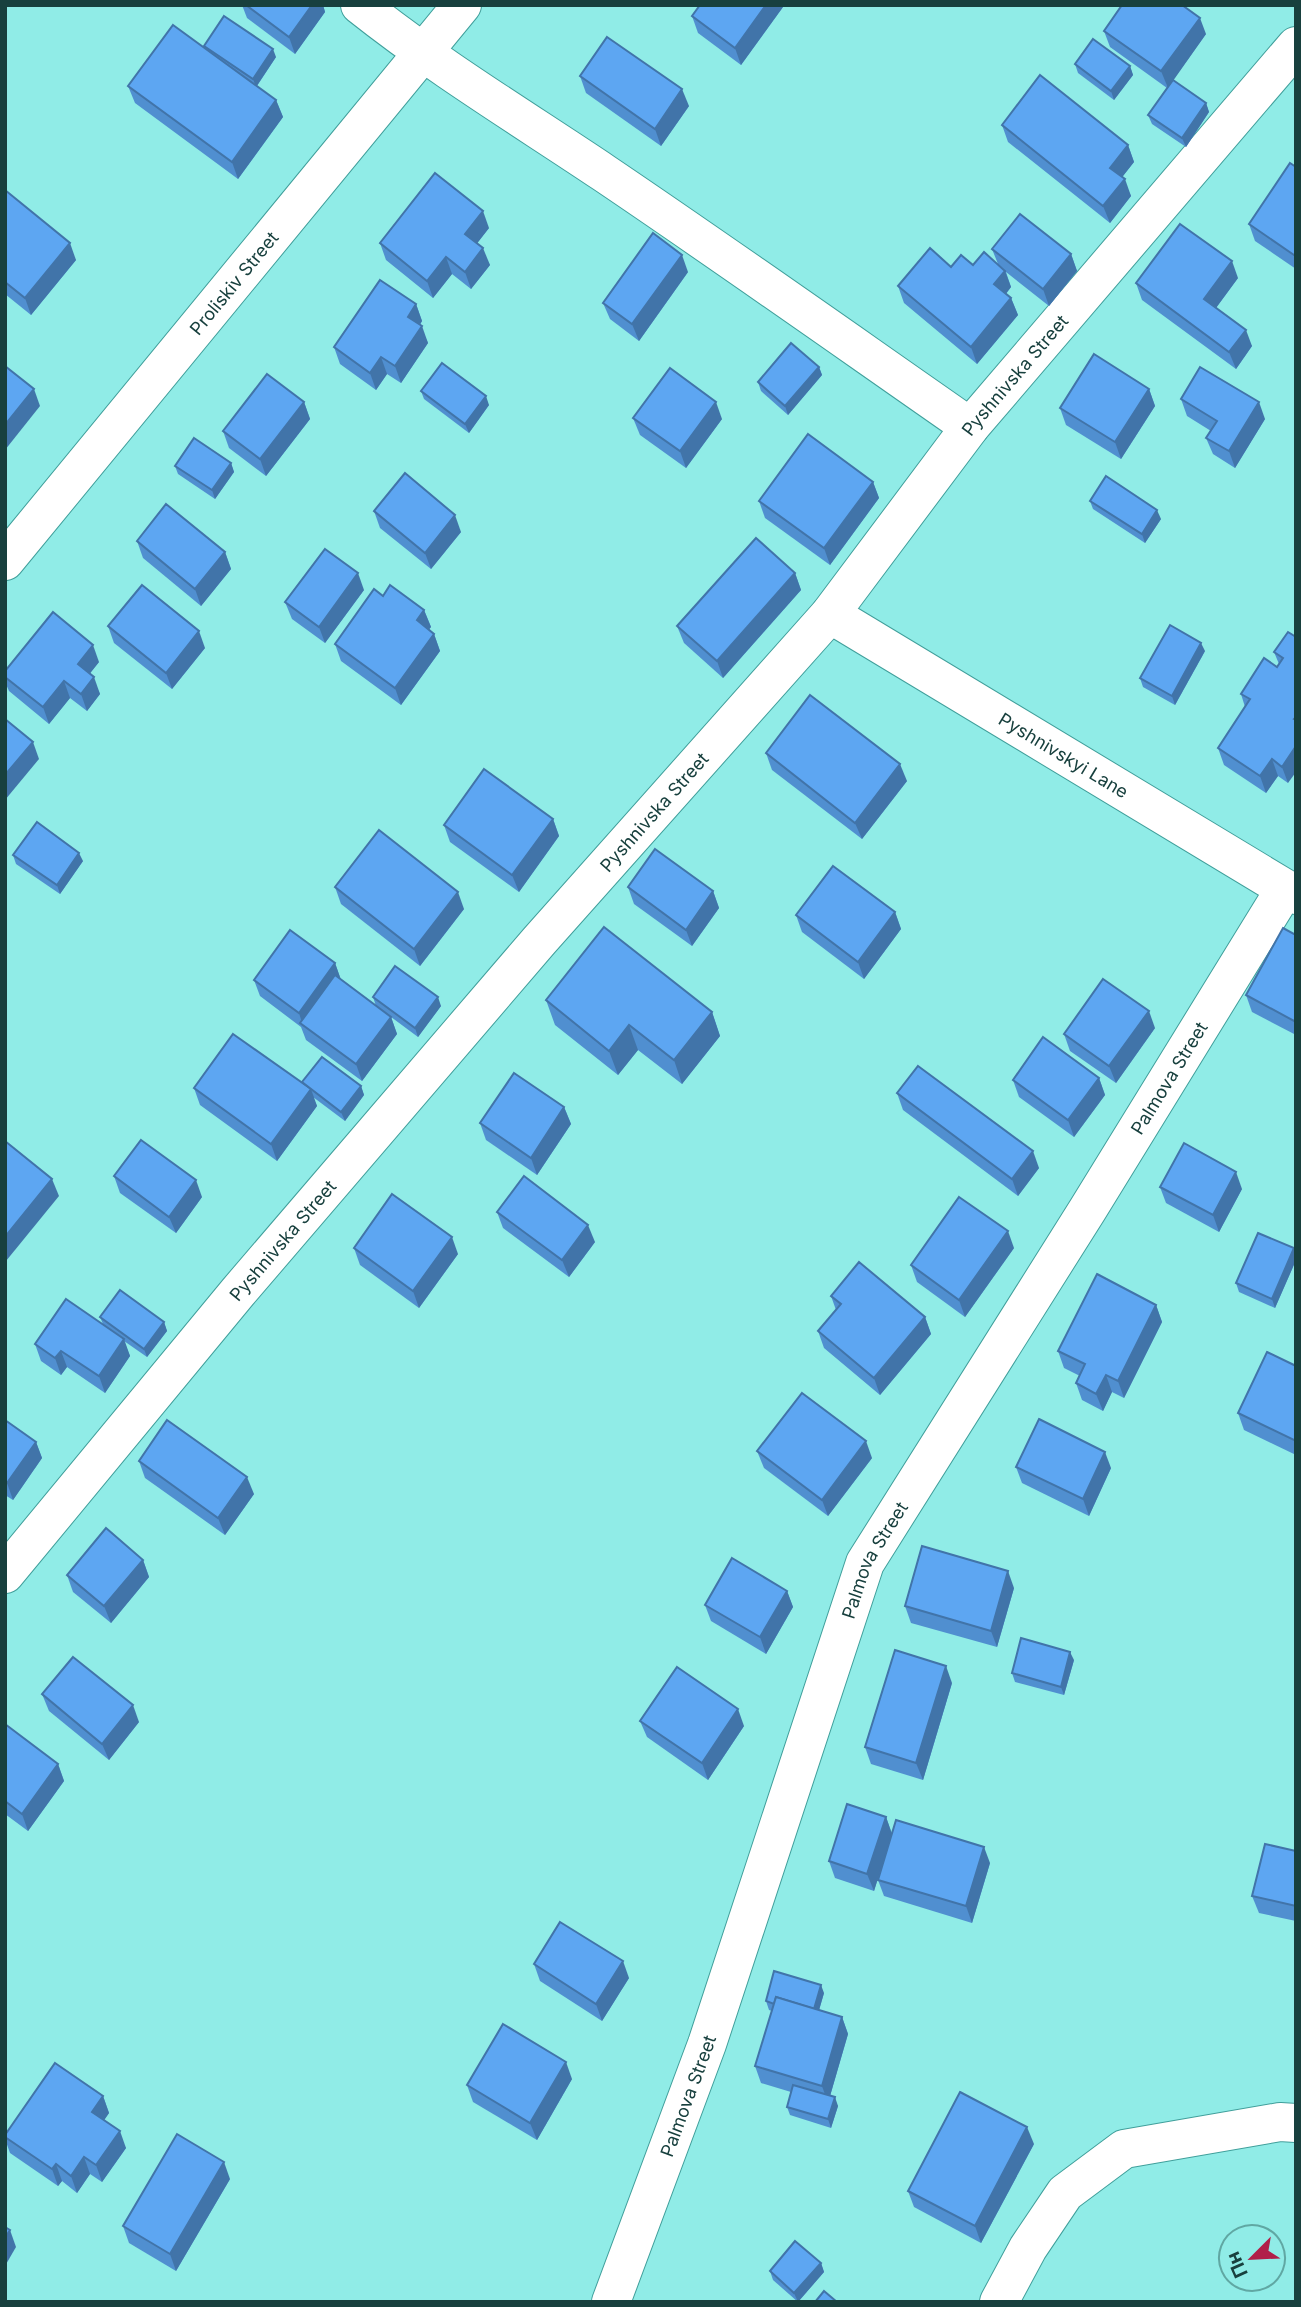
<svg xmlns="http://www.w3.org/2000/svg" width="1301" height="2307" viewBox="0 0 1301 2307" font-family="Inter,sans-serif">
  <rect width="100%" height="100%" fill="#90ece7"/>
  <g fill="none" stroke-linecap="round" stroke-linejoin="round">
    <g stroke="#409f9b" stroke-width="40">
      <g id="minor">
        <path d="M 360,5 C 438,67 522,118 604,173 C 727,256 848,342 970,427"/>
        <path id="s1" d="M 5,561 L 462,5"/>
        <path id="s2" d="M 830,614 L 1296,895"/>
        <path id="s3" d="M 5,1574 L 238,1292 L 539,941 L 830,614 L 970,427 L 1296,46"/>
        <path id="s4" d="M 611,2302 L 707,2044 L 865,1563 L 1088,1209 L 1285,889"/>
        <polyline points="999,2302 1028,2248 1065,2193 1124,2149 1280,2122 1296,2123"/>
      </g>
    </g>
    <use href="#minor" stroke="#fff" stroke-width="38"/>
  </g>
  <g fill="#508fd0">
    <polygon points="242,5 323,5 325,12 295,54 247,18"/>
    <polygon points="783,7 741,65 698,33 692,16"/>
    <polygon points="1104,31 1206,34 1173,80 1206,103 1209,112 1186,147 1152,124 1148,115 1167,88 1110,47"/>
    <polygon points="204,46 276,57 257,86 276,100 283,117 238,179 135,103 128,86 205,48"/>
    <polygon points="1075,64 1130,66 1133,75 1114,100 1078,73"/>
    <polygon points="580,76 689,106 661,146 586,93"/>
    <polygon points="1002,125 1128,145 1134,162 1122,177 1131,196 1110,223 1008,142"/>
    <polygon points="1296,167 1296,269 1255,241 1249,224"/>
    <polygon points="5,190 76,260 31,315 5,294"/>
    <polygon points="489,228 477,243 490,265 471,289 452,274 433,298 386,260 380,243"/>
    <polygon points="992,249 1071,254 1077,271 1049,306 1006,272 1011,287 1006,294 1011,298 1018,315 977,364 904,303 898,286 951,267 998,264"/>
    <polygon points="688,272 639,341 610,319 603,303"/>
    <polygon points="1238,278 1216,308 1252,346 1236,369 1142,300 1136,283"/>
    <polygon points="416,304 422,321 420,325 428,343 401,383 387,374 376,390 340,364 334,347"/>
    <polygon points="819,367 822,375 788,415 761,391 758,382"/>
    <polygon points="1149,389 1155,406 1121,459 1066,425 1060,408"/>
    <polygon points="421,391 489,405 469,433 424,399"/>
    <polygon points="1181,399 1265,419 1235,468 1213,454 1206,438 1211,431 1187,416"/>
    <polygon points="304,402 310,419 266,476 229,448 223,431"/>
    <polygon points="633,418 722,419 686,468 640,435"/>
    <polygon points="231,463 234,472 215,499 178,474 175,466"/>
    <polygon points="873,482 879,498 830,565 765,518 759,501"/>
    <polygon points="1090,501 1161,519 1145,543 1093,509"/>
    <polygon points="374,511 461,532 431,569 380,528"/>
    <polygon points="137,541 225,552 231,569 201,606 143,558"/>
    <polygon points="795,573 801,590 723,678 684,643 677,626"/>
    <polygon points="364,590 325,643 292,619 285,602"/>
    <polygon points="383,596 424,610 431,627 429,629 434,634 440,651 401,705 341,661 335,644"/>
    <polygon points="108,626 205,648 172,689 114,643"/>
    <polygon points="1288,632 1288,783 1278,776 1266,793 1224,765 1218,748 1245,707 1241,694 1277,667 1279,664 1274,652"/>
    <polygon points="1205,651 1175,705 1143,687 1140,678"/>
    <polygon points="99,662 90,673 100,694 87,711 70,698 49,724 9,691 5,682 5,671"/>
    <polygon points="766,753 907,781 862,839 772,770"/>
    <polygon points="553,819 559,836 519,892 450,842 444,825"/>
    <polygon points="13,855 83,861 60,894 16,864"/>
    <polygon points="335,887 464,909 420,966 341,904"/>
    <polygon points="628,887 713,891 719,908 692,946 634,904"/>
    <polygon points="895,912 901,929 864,979 802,932 796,915"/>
    <polygon points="1296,935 1296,1035 1252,1012 1246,995"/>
    <polygon points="335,963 341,980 376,1006 373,997 441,1006 418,1037 387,1014 391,1017 397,1034 362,1081 306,1040 301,1027 260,996 254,980"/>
    <polygon points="546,1000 712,1012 720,1036 682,1084 638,1050 618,1075 555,1025"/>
    <polygon points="1155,1028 1116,1083 1070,1051 1064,1034"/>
    <polygon points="1099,1078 1105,1095 1074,1137 1019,1097 1013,1080"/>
    <polygon points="303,1084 361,1086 364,1095 345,1121 313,1097 317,1106 277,1161 200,1105 194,1088"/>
    <polygon points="897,1093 1039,1168 1018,1196 903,1110"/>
    <polygon points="564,1107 571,1124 537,1175 486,1140 480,1123"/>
    <polygon points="114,1176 202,1197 176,1233 120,1193"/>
    <polygon points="1160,1187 1242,1189 1219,1232 1166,1203"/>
    <polygon points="497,1212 595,1242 569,1277 503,1228"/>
    <polygon points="354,1248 458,1254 419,1308 360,1265"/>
    <polygon points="1014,1248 965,1317 917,1282 911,1265"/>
    <polygon points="1294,1248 1296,1252 1296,1260 1275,1308 1239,1292 1236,1283"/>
    <polygon points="831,1296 925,1317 931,1334 880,1395 824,1348 818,1331 836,1310"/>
    <polygon points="1156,1305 1162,1322 1124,1398 1112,1392 1103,1411 1082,1400 1076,1383 1080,1376 1064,1368 1058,1351"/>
    <polygon points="100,1317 164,1322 167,1331 147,1357 124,1341 130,1356 105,1393 67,1367 61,1375 41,1361 35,1344 103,1324"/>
    <polygon points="1296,1366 1296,1455 1244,1430 1238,1413"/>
    <polygon points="5,1420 36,1442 42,1458 13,1500 5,1495"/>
    <polygon points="757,1451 872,1458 828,1516 764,1468"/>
    <polygon points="139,1461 254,1494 225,1535 145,1478"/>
    <polygon points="1016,1467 1111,1468 1089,1516 1022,1483"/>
    <polygon points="143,1560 149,1577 111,1623 73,1592 67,1575"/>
    <polygon points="1014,1588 997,1647 911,1623 905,1606"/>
    <polygon points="787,1591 793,1607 766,1654 711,1621 705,1605"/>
    <polygon points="1074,1660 1064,1695 1015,1682 1012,1673"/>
    <polygon points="952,1683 923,1780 871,1764 865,1747"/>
    <polygon points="42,1694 139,1722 109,1760 49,1711"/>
    <polygon points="640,1721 744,1726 708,1780 647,1737"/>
    <polygon points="5,1724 58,1764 64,1781 28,1831 5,1814"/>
    <polygon points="886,1817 892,1834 874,1891 835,1878 829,1861"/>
    <polygon points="1296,1851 1296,1921 1259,1913 1252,1896"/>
    <polygon points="990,1863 972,1923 884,1896 878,1880"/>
    <polygon points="534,1964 629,1978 602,2021 540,1981"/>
    <polygon points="824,1993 819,2010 842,2017 848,2034 830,2096 838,2106 831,2128 790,2115 787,2107 791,2092 761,2083 755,2066 772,2011 769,2010 766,2001"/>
    <polygon points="572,2079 537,2140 473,2102 467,2085"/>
    <polygon points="103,2096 109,2113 104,2120 126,2148 102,2182 90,2174 77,2193 62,2181 58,2186 10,2153 5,2139 5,2135"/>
    <polygon points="1034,2144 981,2243 914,2207 908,2191"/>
    <polygon points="230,2179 176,2271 129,2243 123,2226"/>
    <polygon points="821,2263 824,2272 798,2302 773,2280 770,2271"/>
  </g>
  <g fill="#4174a9">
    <polygon points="312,5 323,5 325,12 295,54 289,37"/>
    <polygon points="766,5 782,5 783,7 741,65 735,48"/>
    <polygon points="1200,18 1206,34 1168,88 1161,71"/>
    <polygon points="273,49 276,57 256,87 253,79"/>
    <polygon points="1130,66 1133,75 1114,100 1111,91"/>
    <polygon points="682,89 689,106 661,146 655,129"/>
    <polygon points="276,100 283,117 238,179 232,162"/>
    <polygon points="1206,103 1209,112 1186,147 1182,138"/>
    <polygon points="1128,145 1134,162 1116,185 1110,168"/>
    <polygon points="1125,179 1131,196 1110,223 1103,206"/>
    <polygon points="483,211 489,228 472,250 465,234"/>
    <polygon points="70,243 76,260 31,315 25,298"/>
    <polygon points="483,248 490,265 471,289 465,272"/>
    <polygon points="1071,254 1077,271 1049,306 1043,289"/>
    <polygon points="682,255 688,272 639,341 632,324"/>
    <polygon points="446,257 452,274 433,298 427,281"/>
    <polygon points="1232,261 1238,278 1210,316 1204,299"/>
    <polygon points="1005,271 1011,287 1000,301 994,284"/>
    <polygon points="1011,298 1018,315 977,364 971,347"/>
    <polygon points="416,304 422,321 414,333 408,317"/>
    <polygon points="422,326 428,343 401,383 395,366"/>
    <polygon points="1246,330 1252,346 1236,369 1229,352"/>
    <polygon points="381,357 387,374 376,390 370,373"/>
    <polygon points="819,367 822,375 788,415 785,406"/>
    <polygon points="34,389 40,406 5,450 5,425"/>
    <polygon points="1149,389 1155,406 1121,459 1115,442"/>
    <polygon points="486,396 489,405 469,433 465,424"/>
    <polygon points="304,402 310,419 266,476 260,459"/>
    <polygon points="716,402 722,419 686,468 680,451"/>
    <polygon points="1259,402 1265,419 1235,468 1229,451"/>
    <polygon points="231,463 234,472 215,499 212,490"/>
    <polygon points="873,482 879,498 830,565 824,548"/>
    <polygon points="1157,510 1161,519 1145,543 1142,534"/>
    <polygon points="455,515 461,532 431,569 425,553"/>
    <polygon points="225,552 231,569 201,606 195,589"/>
    <polygon points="358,573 364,590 325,643 319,627"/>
    <polygon points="795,573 801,590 723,678 717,661"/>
    <polygon points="424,610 431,627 423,637 417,620"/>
    <polygon points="199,631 205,648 172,689 166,673"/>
    <polygon points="434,634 440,651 401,705 395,688"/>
    <polygon points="1201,643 1205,651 1175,705 1172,696"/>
    <polygon points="93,645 99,662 84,681 78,664"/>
    <polygon points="94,677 100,694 87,711 81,694"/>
    <polygon points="64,681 70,698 49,724 43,707"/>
    <polygon points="33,742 39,759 5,800 5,775"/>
    <polygon points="1296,746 1296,772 1288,783 1282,767"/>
    <polygon points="1272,759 1278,776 1266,793 1260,776"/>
    <polygon points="900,764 907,781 862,839 855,823"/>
    <polygon points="553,819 559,836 519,892 512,875"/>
    <polygon points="79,853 83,861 60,894 57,885"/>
    <polygon points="713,891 719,908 692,946 686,930"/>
    <polygon points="458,892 464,909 420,966 414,949"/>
    <polygon points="895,912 901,929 864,979 858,962"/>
    <polygon points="335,963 341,980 303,1026 299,1013"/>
    <polygon points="438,997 441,1006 418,1037 415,1028"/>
    <polygon points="1149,1011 1155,1028 1116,1083 1109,1066"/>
    <polygon points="712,1012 720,1036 682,1084 674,1060"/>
    <polygon points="391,1017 397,1034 362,1081 356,1064"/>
    <polygon points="629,1025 638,1050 618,1075 609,1051"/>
    <polygon points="1099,1078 1105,1095 1074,1137 1068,1120"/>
    <polygon points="361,1086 364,1095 345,1121 341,1112"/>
    <polygon points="311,1089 317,1106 277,1161 271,1144"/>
    <polygon points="564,1107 571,1124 537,1175 531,1158"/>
    <polygon points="1033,1151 1039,1168 1018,1196 1012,1179"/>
    <polygon points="1236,1172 1242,1189 1219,1232 1213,1215"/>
    <polygon points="52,1179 59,1196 6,1261 5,1237"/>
    <polygon points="196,1180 202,1197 176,1233 169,1217"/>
    <polygon points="588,1225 595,1242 569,1277 562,1260"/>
    <polygon points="1008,1231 1014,1248 965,1317 959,1300"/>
    <polygon points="452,1237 458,1254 419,1308 413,1291"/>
    <polygon points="1294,1248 1296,1252 1296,1260 1275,1308 1272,1299"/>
    <polygon points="1156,1305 1162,1322 1124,1398 1118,1381"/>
    <polygon points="925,1317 931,1334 880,1395 874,1378"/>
    <polygon points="164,1322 167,1331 147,1357 144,1349"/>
    <polygon points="124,1339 130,1356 105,1393 99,1376"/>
    <polygon points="61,1351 67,1367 61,1375 55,1358"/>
    <polygon points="1106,1375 1112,1392 1103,1411 1096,1394"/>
    <polygon points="866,1441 872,1458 828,1516 822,1500"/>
    <polygon points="36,1442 42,1458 13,1500 7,1483"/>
    <polygon points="1105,1452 1111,1468 1089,1516 1083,1499"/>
    <polygon points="247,1477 254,1494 225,1535 218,1518"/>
    <polygon points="143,1560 149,1577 111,1623 104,1606"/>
    <polygon points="1008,1571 1014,1588 997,1647 991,1631"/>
    <polygon points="787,1591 793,1607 766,1654 760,1637"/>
    <polygon points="1070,1652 1074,1660 1064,1695 1061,1687"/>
    <polygon points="946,1666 952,1683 923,1780 916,1763"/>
    <polygon points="133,1705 139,1722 109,1760 102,1744"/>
    <polygon points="738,1709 744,1726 708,1780 702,1763"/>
    <polygon points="58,1764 64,1781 28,1831 22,1814"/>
    <polygon points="886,1817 892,1834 874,1891 867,1874"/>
    <polygon points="984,1847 990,1863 972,1923 966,1906"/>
    <polygon points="623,1961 629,1978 602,2021 596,2004"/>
    <polygon points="821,1985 824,1993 815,2024 812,2015"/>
    <polygon points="842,2017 848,2034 828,2103 822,2086"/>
    <polygon points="566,2062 572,2079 537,2140 530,2123"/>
    <polygon points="103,2096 109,2113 98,2129 92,2112"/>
    <polygon points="835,2097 838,2106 831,2128 828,2119"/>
    <polygon points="1027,2127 1034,2144 981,2243 975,2226"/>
    <polygon points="120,2131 126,2148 102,2182 96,2165"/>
    <polygon points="84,2157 90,2174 77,2193 71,2176"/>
    <polygon points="224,2162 230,2179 176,2271 170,2254"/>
    <polygon points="56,2164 62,2181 58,2186 52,2169"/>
    <polygon points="10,2230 16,2247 5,2266 5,2238"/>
    <polygon points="821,2263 824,2272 798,2302 794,2293"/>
  </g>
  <g fill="#5da6f2" stroke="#4174a9" stroke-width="2">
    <polygon points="246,5 312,5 289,37"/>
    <polygon points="700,5 766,5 735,48 692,16"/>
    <polygon points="1122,5 1182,5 1200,18 1161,71 1104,31"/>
    <polygon points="224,16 273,49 253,79 204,46"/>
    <polygon points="173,25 276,100 232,162 128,86"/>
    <polygon points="607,37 682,89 655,129 580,76"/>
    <polygon points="1093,39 1130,66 1111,91 1075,64"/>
    <polygon points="1040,75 1128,145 1110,168 1125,179 1103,206 1002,125"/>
    <polygon points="1173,80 1206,103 1182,138 1148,115"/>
    <polygon points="1290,163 1296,167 1296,253 1294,255 1249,224"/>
    <polygon points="435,173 483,211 465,234 483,248 465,272 446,257 427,281 380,243"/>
    <polygon points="5,190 70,243 25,298 5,282"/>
    <polygon points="1020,214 1071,254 1043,289 992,249"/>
    <polygon points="1180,224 1232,261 1204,299 1246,330 1229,352 1136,283"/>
    <polygon points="653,233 682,255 632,324 603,303"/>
    <polygon points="930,248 951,267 961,255 973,265 984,252 1005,271 994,284 1011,298 971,347 898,286"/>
    <polygon points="380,280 416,304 408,317 422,326 395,366 381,357 370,373 334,347"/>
    <polygon points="791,343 819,367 785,406 758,382"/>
    <polygon points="1094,354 1149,389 1115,442 1060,408"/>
    <polygon points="442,363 486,396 465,424 421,391"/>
    <polygon points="5,366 34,389 5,425"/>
    <polygon points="1200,367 1259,402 1229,451 1206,438 1217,421 1181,399"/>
    <polygon points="670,368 716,402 680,451 633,418"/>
    <polygon points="267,374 304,402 260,459 223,431"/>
    <polygon points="808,434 873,482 824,548 759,501"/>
    <polygon points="194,438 231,463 212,490 175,466"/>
    <polygon points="405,473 455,515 425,553 374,511"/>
    <polygon points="1106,476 1157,510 1142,534 1090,501"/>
    <polygon points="166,504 225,552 195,589 137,541"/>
    <polygon points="756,538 795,573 717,661 677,626"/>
    <polygon points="325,549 358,573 319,627 285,602"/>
    <polygon points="142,585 199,631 166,673 108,626"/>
    <polygon points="390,585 424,610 417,620 434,634 395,688 335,644 374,589 383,596"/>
    <polygon points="53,612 93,645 78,664 94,677 81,694 64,681 43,707 5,677 5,671"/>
    <polygon points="1170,625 1201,643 1172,696 1140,678"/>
    <polygon points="1288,632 1296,637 1296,717 1294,719 1296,720 1296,746 1282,767 1272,759 1260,776 1218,748 1250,699 1241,694 1264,658 1277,667 1283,658 1274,652"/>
    <polygon points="810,695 900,764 855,823 766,753"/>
    <polygon points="5,719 33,742 5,775"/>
    <polygon points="484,769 553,819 512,875 444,825"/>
    <polygon points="37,822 79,853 57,885 13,855"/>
    <polygon points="379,830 458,892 414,949 335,887"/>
    <polygon points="655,849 713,891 686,930 628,887"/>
    <polygon points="833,866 895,912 858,962 796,915"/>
    <polygon points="604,927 712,1012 674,1060 629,1025 609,1051 546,1000"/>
    <polygon points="1283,928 1296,935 1296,1022 1246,995"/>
    <polygon points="290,930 335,963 299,1013 254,980"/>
    <polygon points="395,966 438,997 415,1028 373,997"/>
    <polygon points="335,975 391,1017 356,1064 300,1023"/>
    <polygon points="1103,979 1149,1011 1109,1066 1064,1034"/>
    <polygon points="233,1034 311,1089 271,1144 194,1088"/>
    <polygon points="1043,1037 1099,1078 1068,1120 1013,1080"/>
    <polygon points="322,1057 361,1086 341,1112 302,1082"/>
    <polygon points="918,1066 1033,1151 1012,1179 897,1093"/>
    <polygon points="514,1073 564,1107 531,1158 480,1123"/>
    <polygon points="141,1140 196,1180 169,1217 114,1176"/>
    <polygon points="5,1141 52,1179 5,1237"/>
    <polygon points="1184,1143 1236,1172 1213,1215 1160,1187"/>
    <polygon points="524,1176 588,1225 562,1260 497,1212"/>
    <polygon points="392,1194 452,1237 413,1291 354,1248"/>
    <polygon points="959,1197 1008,1231 959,1300 911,1265"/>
    <polygon points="1258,1233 1294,1248 1272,1299 1236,1283"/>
    <polygon points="859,1262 925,1317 874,1378 818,1331 841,1304 831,1296"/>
    <polygon points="1097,1274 1156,1305 1118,1381 1106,1375 1096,1394 1076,1383 1085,1364 1058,1351"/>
    <polygon points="120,1290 164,1322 144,1349 100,1317"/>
    <polygon points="66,1299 124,1339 99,1376 61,1351 55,1358 35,1344"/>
    <polygon points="1267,1352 1296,1366 1296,1441 1238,1413"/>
    <polygon points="802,1393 866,1441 822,1500 757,1451"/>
    <polygon points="1039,1419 1105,1452 1083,1499 1016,1467"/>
    <polygon points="5,1420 36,1442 7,1483 5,1482"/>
    <polygon points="167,1420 247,1477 218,1518 139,1461"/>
    <polygon points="106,1528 143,1560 104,1606 67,1575"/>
    <polygon points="922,1546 1008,1571 991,1631 905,1606"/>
    <polygon points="732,1558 787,1591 760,1637 705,1605"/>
    <polygon points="1021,1638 1070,1652 1061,1687 1012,1673"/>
    <polygon points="895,1650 946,1666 916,1763 865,1747"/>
    <polygon points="73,1657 133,1705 102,1744 42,1694"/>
    <polygon points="677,1667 738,1709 702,1763 640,1721"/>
    <polygon points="5,1724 58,1764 22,1814 5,1801"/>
    <polygon points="847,1804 886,1817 867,1874 829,1861"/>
    <polygon points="896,1820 984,1847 966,1906 878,1880"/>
    <polygon points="1265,1844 1296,1851 1296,1906 1252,1896"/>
    <polygon points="560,1922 623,1961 596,2004 534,1964"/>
    <polygon points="774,1971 821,1985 814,2009 776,1997 774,2004 766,2001"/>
    <polygon points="776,1997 842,2017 822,2086 755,2066"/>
    <polygon points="503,2024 566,2062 530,2123 467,2085"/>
    <polygon points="55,2063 103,2096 92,2112 120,2131 96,2165 84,2157 71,2176 56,2164 52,2169 5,2137 5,2135"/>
    <polygon points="793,2085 835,2097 828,2119 787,2107"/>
    <polygon points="960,2092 1027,2127 975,2226 908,2191"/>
    <polygon points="177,2134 224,2162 170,2254 123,2226"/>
    <polygon points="5,2227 10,2230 5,2238"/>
    <polygon points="795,2241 821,2263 794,2293 770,2271"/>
    <polygon points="824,2291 837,2302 815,2302"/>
  </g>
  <g text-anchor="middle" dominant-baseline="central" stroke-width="7" stroke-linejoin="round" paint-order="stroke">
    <g font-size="18" fill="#18403e" stroke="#90ece7">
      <text stroke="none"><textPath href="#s1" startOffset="360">Proliskiv Street</textPath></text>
      <text stroke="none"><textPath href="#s3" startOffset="1568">Pyshnivska Street</textPath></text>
      <text stroke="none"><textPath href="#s2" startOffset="273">Pyshnivskyi Lane</textPath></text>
      <text stroke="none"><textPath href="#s3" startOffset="1001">Pyshnivska Street</textPath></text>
      <text stroke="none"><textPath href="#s4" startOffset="1354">Palmova Street</textPath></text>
      <text stroke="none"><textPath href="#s3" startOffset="434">Pyshnivska Street</textPath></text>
      <text stroke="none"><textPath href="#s4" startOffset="788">Palmova Street</textPath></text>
      <text stroke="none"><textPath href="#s4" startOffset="220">Palmova Street</textPath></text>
    </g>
  </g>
  <rect width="1301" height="2307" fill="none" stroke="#18403e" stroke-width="14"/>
  <g transform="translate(1252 2258) rotate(246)"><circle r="33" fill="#90ece7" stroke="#60a7a3" stroke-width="2"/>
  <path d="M0-5L12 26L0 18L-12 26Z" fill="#b11f49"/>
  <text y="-10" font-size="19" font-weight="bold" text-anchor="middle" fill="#18403e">Пн</text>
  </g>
</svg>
